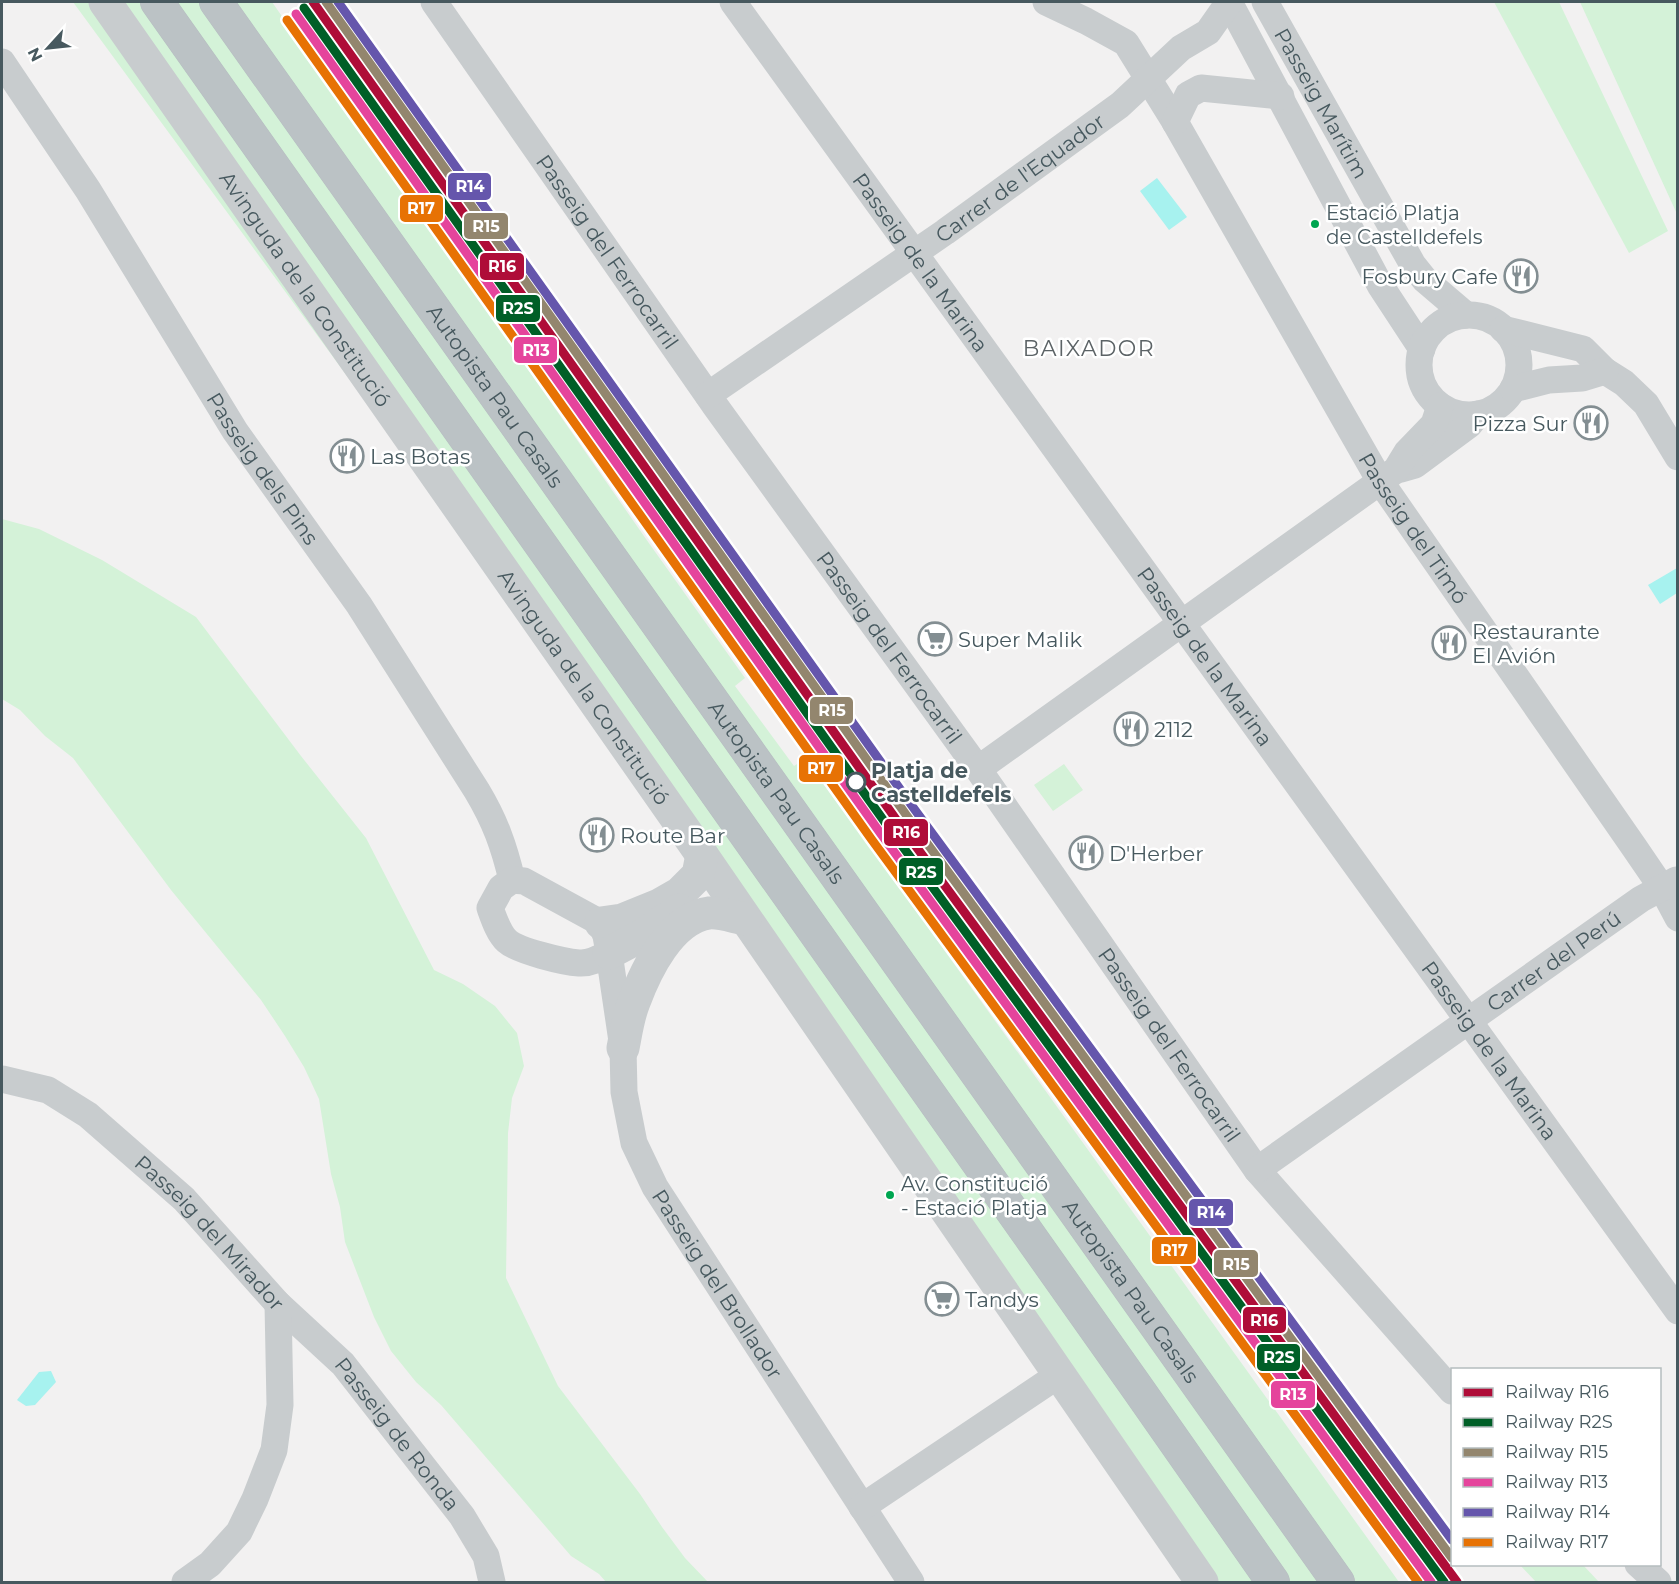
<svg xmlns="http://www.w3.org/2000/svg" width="1679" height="1584" viewBox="0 0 1679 1584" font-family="Montserrat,sans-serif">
  <rect width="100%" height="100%" fill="#f2f1f1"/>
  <g fill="#d4f2d8">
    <polygon points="73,2 272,2 646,539 745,678 735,686 794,766 805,759 929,929 1399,1582 1187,1582 487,567"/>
    <polygon points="1494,2 1559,2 1668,231 1629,253"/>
    <polygon points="1580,2 1677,2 1677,214"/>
    <polygon points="2,519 39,529 102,560 196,617 301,756 366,838 434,970 463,984 495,1006 517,1033 524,1066 512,1098 508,1133 506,1278 558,1386 640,1494 662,1527 685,1558 708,1582 606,1582 599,1574 571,1556 441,1405 416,1382 391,1351 374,1317 345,1242 340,1207 331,1174 319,1099 304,1067 285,1036 261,1000 171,890 73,758 45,736 20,710 2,699"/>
    <polygon points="1064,764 1083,790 1053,811 1034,785"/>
    <polygon points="1520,1565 1583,1565 1599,1582 1536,1582"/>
  </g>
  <g fill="#a7f2ef">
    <polygon points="1157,178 1187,217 1169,230 1140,191"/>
    <polygon points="1677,568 1677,593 1660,604 1648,585"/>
    <polygon points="51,1371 56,1382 35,1405 26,1406 17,1400 39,1372"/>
  </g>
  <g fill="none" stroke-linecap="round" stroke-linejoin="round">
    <g stroke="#b6bec1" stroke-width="34">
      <g id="motorway">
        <polyline points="157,2 1138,1389 1273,1582"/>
        <path id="s11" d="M 216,2 L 1338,1582"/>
      </g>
    </g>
    <g stroke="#c8ccce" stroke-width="27">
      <path id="s1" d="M 434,2 L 716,407 L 978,769 L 1257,1170 L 1452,1391"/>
      <path id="s2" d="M 733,2 L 1678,1311"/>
      <path id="s3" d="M 1046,2 L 1086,21 L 1126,43 L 1175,122 L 1380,481 L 1634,847 L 1662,888 L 1678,918"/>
      <polyline points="1229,2 1380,285 1422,349"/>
      <path id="s4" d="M 1265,2 L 1413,265 L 1425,280 L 1466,315"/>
      <path id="s5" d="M 2,62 L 88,190 L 235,431 L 359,605 L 477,791 C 495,821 504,846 512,880"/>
      <polyline points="1175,122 1188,95 1201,88 1281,96"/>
      <circle cx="1469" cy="365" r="50"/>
      <polyline points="1503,329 1583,349 1605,371 1624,383 1646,404 1678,457"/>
      <polyline points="1513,389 1549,380 1582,378 1605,371"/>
      <path id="s6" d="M 708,395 L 945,232 L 1120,105 L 1181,48 L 1208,32 L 1229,2"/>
      <polyline points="1401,469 1415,465 1469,425 1478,414"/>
      <polyline points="978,769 1396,470 1407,452 1434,424 1440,406"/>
      <path id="s7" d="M 609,953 C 600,958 590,964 579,963 C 564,962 518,951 507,941 C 499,934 494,919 490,908 L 501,888 L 512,880 L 524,881 L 601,923 L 606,936 L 609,953 L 623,1048 L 624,1092 L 634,1143 L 655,1187 L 911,1582"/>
      <path id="s8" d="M 2,1079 L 48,1090 L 88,1115 L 184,1199 L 278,1304 L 343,1364 L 462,1516 L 486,1556 L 492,1582"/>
      <path id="s9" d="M 1257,1170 L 1641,899 L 1676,880"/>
      <polyline points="862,1507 1060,1374"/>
      <polyline points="1638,1564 1658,1582"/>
      <polyline points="185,1582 210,1564 239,1532 255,1499 274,1450 280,1405 278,1304"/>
    </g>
    <g stroke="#c8ccce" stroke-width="33">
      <path id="s10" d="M 105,2 L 702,855 L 1202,1582"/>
      <polyline points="601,923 622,920 659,905 680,893 698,875 702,855"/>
      <polyline points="609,953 643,935 679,910"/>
      <path d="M 623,1048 C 626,1033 628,1017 634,1002 C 646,970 670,919 709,913 C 719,912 734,917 745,919"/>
    </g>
    <use href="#motorway" stroke="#bbc2c5" stroke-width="33"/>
    <g stroke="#fff" stroke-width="14">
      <polyline id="rail-1" points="313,2 898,822 1457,1582"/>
    </g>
    <g stroke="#fff" stroke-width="14">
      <polyline id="rail-2" points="304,8 889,828 1444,1582"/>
    </g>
    <g stroke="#fff" stroke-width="14">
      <polyline id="rail-3" points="326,2 907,816 1452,1558"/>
    </g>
    <g stroke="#fff" stroke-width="14">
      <polyline id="rail-4" points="296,14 881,834 1431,1582"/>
    </g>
    <g stroke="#fff" stroke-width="14">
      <polyline id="rail-5" points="338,2 915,810 1452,1540"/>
    </g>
    <g stroke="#fff" stroke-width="14">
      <polyline id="rail-6" points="287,20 872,840 1418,1582"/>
    </g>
    <use href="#rail-1" stroke="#af0d38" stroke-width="9"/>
    <use href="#rail-2" stroke="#005f27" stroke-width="9"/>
    <use href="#rail-3" stroke="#93866e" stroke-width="9"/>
    <use href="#rail-4" stroke="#e5449c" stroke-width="9"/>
    <use href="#rail-5" stroke="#6556ac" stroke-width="9"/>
    <use href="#rail-6" stroke="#e77204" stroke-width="9"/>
  </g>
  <defs>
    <g id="restaurant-ring" transform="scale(1.725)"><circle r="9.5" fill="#fff" stroke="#838e92" stroke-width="1.5"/><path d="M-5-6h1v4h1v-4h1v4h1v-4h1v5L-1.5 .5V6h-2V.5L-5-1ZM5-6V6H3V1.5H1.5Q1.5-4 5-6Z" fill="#838e92"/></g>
    <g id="supermarket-ring" transform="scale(1.725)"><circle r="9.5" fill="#fff" stroke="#838e92" stroke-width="1.5"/><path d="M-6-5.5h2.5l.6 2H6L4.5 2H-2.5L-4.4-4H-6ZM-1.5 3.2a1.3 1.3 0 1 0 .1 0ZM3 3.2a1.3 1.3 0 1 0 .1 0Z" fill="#838e92"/></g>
  </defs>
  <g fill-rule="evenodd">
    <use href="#restaurant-ring" x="1521" y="276"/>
    <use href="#restaurant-ring" x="1591" y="423"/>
    <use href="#restaurant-ring" x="347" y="456"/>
    <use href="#supermarket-ring" x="935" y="639"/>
    <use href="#restaurant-ring" x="1449" y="643"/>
    <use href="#restaurant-ring" x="1131" y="729"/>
    <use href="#restaurant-ring" x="597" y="835"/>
    <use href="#restaurant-ring" x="1086" y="853"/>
    <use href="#supermarket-ring" x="942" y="1299"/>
  </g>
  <g fill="#00a651" stroke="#fff" stroke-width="2">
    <circle cx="1315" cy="224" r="5"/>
    <circle cx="890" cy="1195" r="5"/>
  </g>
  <circle fill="#fff" stroke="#47595f" stroke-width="3" cx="856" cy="782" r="9"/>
  <g text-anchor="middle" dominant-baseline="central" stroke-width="5" stroke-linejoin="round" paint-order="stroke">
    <g font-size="20" fill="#47595f" stroke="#fff" text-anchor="start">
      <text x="1326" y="213">Estació Platja<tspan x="1326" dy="24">de Castelldefels</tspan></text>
      <text x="901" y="1184">Av. Constitució<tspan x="901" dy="24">- Estació Platja</tspan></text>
    </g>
    <g font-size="21" fill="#47595f" stroke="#fff">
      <text stroke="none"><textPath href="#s4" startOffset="116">Passeig Marítim</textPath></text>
      <text stroke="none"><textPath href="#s6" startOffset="380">Carrer de l'Equador</textPath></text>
      <text stroke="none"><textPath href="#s1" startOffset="304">Passeig del Ferrocarril</textPath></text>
      <text stroke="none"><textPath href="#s2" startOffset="321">Passeig de la Marina</textPath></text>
      <text stroke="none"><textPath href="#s10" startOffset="350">Avinguda de la Constitució</textPath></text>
      <text stroke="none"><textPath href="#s11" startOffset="483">Autopista Pau Casals</textPath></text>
      <text stroke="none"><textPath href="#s5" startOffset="483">Passeig dels Pins</textPath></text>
      <text stroke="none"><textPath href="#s3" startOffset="654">Passeig del Timó</textPath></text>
      <text stroke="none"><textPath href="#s1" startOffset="790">Passeig del Ferrocarril</textPath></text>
      <text stroke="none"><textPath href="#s2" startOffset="807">Passeig de la Marina</textPath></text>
      <text stroke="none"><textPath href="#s10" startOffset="836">Avinguda de la Constitució</textPath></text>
      <text stroke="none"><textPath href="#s11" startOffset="969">Autopista Pau Casals</textPath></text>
      <text stroke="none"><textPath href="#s9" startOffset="363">Carrer del Perú</textPath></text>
      <text stroke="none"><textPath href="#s1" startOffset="1276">Passeig del Ferrocarril</textPath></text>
      <text stroke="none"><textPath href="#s2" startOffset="1293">Passeig de la Marina</textPath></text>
      <text stroke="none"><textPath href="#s8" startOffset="264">Passeig del Mirador</textPath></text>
      <text stroke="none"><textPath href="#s7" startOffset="669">Passeig del Brollador</textPath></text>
      <text stroke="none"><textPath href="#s11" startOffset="1581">Autopista Pau Casals</textPath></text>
      <text stroke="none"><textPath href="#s8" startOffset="540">Passeig de Ronda</textPath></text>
    </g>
    <g font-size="21" fill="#47595f" stroke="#fff" text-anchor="start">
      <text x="1498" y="276" text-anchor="end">Fosbury Cafe</text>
      <text x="1568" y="423" text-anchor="end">Pizza Sur</text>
      <text x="370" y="456">Las Botas</text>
      <text x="1472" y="631">Restaurante<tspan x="1472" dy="24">El Avión</tspan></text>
      <text x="958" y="639">Super Malik</text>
      <text x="1154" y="729">2112</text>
      <text x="620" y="835">Route Bar</text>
      <text x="1109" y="853">D'Herber</text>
      <text x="965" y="1299">Tandys</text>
    </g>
    <g font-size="21" font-weight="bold" fill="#47595f" stroke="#fff" text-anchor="start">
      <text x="871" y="770">Platja de<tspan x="871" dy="24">Castelldefels</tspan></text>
    </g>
    <g font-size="22" letter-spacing="1.5" fill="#5c6366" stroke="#fff">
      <text x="1089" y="348">BAIXADOR</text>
    </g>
  </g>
  <g stroke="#fff" stroke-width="2">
    <rect x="447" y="172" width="45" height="29" rx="6" fill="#6556ac"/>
    <rect x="399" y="194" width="45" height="29" rx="6" fill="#e77204"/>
    <rect x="463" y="212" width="46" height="28" rx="6" fill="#93866e"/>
    <rect x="479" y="252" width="46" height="29" rx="6" fill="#af0d38"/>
    <rect x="495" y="294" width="46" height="29" rx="6" fill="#005f27"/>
    <rect x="513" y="336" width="45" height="28" rx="6" fill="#e5449c"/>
    <rect x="809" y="696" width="45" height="29" rx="6" fill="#93866e"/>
    <rect x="798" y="754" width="46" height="29" rx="6" fill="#e77204"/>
    <rect x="883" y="818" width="46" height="29" rx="6" fill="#af0d38"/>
    <rect x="898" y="857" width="46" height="29" rx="6" fill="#005f27"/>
    <rect x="1188" y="1198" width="46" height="29" rx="6" fill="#6556ac"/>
    <rect x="1151" y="1236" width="46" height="29" rx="6" fill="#e77204"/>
    <rect x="1213" y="1249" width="46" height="29" rx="6" fill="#93866e"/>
    <rect x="1242" y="1306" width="45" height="28" rx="6" fill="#af0d38"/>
    <rect x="1256" y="1343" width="45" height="29" rx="6" fill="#005f27"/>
    <rect x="1270" y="1380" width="46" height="29" rx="6" fill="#e5449c"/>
  </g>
  <g font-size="16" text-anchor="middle" font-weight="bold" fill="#fff">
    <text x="470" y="192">R14</text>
    <text x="421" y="214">R17</text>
    <text x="486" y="232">R15</text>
    <text x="502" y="272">R16</text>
    <text x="518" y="314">R2S</text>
    <text x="536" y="356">R13</text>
    <text x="832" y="716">R15</text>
    <text x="821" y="774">R17</text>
    <text x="906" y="838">R16</text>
    <text x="921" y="878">R2S</text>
    <text x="1211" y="1218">R14</text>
    <text x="1174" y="1256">R17</text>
    <text x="1236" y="1270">R15</text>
    <text x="1264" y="1326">R16</text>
    <text x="1279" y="1363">R2S</text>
    <text x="1293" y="1400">R13</text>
  </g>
  <rect width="1679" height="1584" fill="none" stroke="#47595f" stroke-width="6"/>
  <rect x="1451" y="1368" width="210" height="198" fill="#ffffff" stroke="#b5bdbf" stroke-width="1.5"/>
  <rect x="1463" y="1388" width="30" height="9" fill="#af0d38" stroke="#b5bdbf" stroke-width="1.5"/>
  <text x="1505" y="1398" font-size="18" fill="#47595f">Railway R16</text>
  <rect x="1463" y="1418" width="30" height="9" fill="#005f27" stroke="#b5bdbf" stroke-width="1.5"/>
  <text x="1505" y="1428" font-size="18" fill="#47595f">Railway R2S</text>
  <rect x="1463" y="1448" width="30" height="9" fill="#93866e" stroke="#b5bdbf" stroke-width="1.5"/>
  <text x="1505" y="1458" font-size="18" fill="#47595f">Railway R15</text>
  <rect x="1463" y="1478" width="30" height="9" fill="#e5449c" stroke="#b5bdbf" stroke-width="1.5"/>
  <text x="1505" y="1488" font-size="18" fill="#47595f">Railway R13</text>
  <rect x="1463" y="1508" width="30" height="9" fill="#6556ac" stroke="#b5bdbf" stroke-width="1.5"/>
  <text x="1505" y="1518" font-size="18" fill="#47595f">Railway R14</text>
  <rect x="1463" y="1538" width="30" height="9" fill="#e77204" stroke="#b5bdbf" stroke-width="1.5"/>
  <text x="1505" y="1548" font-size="18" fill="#47595f">Railway R17</text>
  <g transform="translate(48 48) rotate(243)" stroke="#ffffff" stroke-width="4.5" paint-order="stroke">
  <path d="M0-4.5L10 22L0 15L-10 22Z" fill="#47595f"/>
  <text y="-9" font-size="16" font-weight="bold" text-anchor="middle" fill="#47595f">N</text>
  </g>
</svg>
